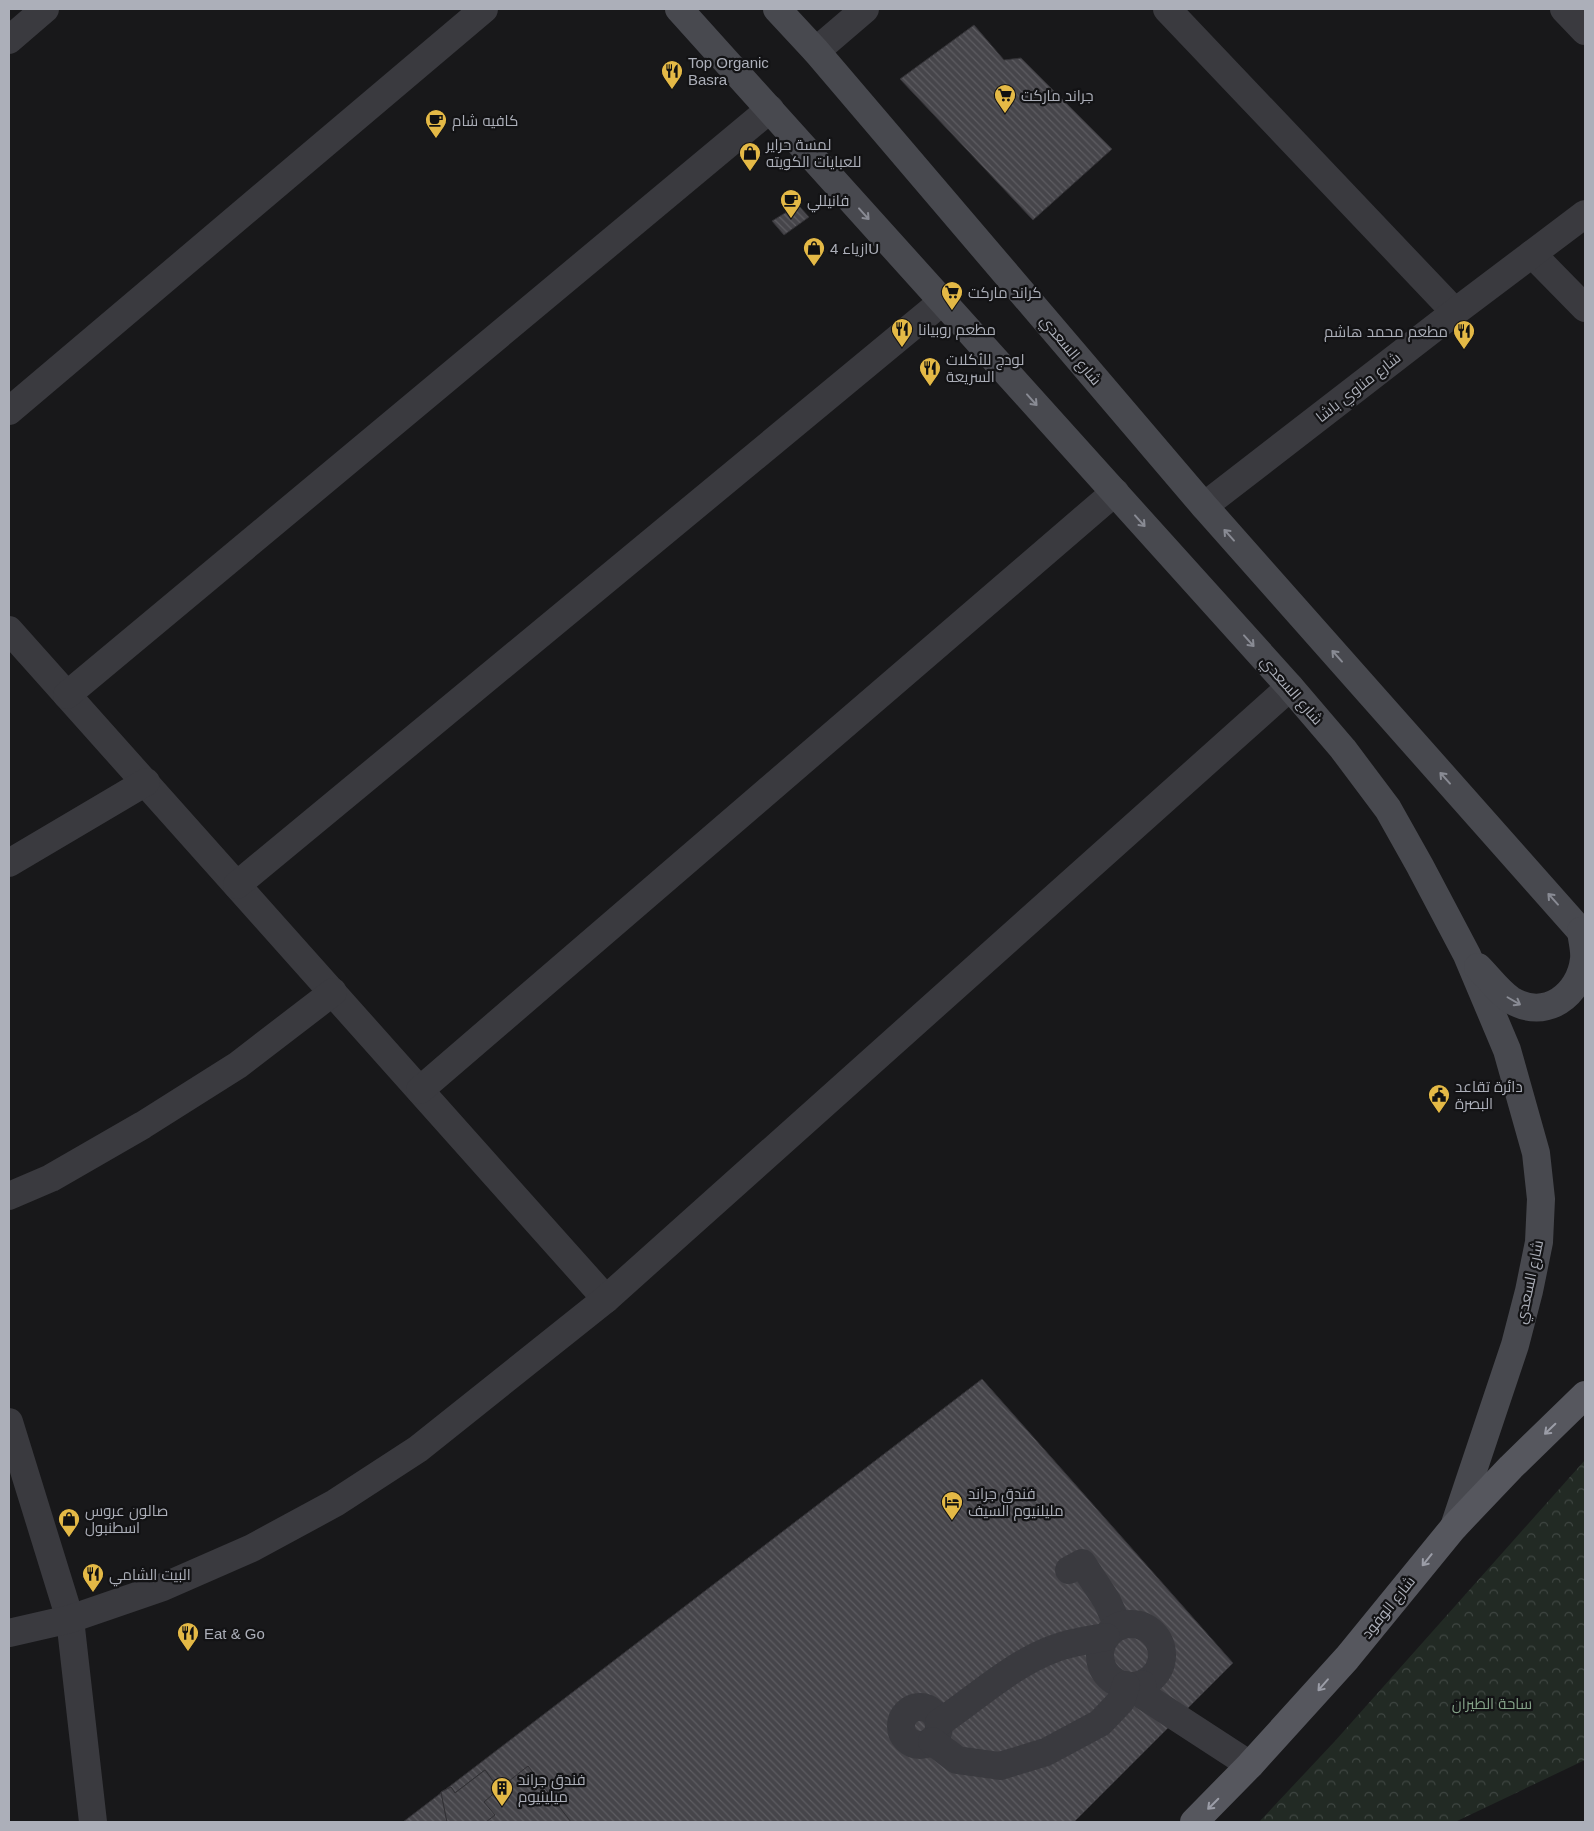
<svg xmlns="http://www.w3.org/2000/svg" width="1594" height="1831" viewBox="0 0 1594 1831" font-family="Helvetica,Cairo,sans-serif">
  <defs>
    <pattern id="park-crowns" width="20" height="18" patternUnits="userSpaceOnUse" patternTransform="scale(1.25)"><rect width="20" height="18" fill="#222a24"/><path d="M2 6a3 3 0 1 1 6 0M12 15a3 3 0 1 1 6 0" fill="none" stroke="#3f4642"/></pattern>
    <pattern id="building-back-hatch" width="6" height="6" patternUnits="userSpaceOnUse" patternTransform="scale(1.25)"><rect width="6" height="6" fill="#46454a"/><path d="M-1 5l2 2M0 0l6 6M5-1l2 2" fill="none" stroke="#5e5d62"/></pattern>
  </defs>
  <rect width="100%" height="100%" fill="#18181a"/>
  <polygon fill="url(#park-crowns)" points="1585,1460 1585,1760 1455,1822 1259,1822 1335,1741"/>
  <g fill="url(#building-back-hatch)" stroke="#333236">
    <polygon points="974,25 1004,60 1021,58 1112,149 1033,220 900,79"/>
    <polygon points="798,205 809,217 784,235 772,221"/>
    <polygon points="982,1379 1233,1663 1074,1822 403,1822"/>
    <polygon points="528,1766 571,1822 447,1822 441,1792 451,1787 455,1793 485,1770 499,1789"/>
    <polygon points="485,1770 499,1789 484,1802 495,1815 486,1822 447,1822 441,1792 451,1787 455,1793"/>
  </g>
  <g fill="none" stroke-linecap="round" stroke-linejoin="round">
    <g stroke="#3a3a3f" stroke-width="28">
      <polyline points="1167,9 1455,312"/>
      <polyline points="1564,9 1585,31"/>
      <polyline points="816,51 865,9"/>
      <polyline points="1532,254 1585,308"/>
      <polyline points="9,411 484,9"/>
      <polyline points="9,630 606,1299"/>
      <polyline points="67,695 770,109"/>
      <polyline points="9,863 146,782"/>
      <polyline points="237,885 943,301"/>
      <polyline points="420,1090 1115,492"/>
      <polyline points="9,1196 51,1178 143,1125 238,1065 333,992"/>
      <polyline points="9,1422 70,1619 93,1822"/>
      <polyline points="1069,1570 1082,1563 1107,1601 1118,1626"/>
      <circle cx="1131" cy="1655" r="31"/>
      <polyline points="1142,1684 1144,1696 1250,1765"/>
      <circle cx="920" cy="1726" r="19"/>
      <path d="M 939,1723 C 976,1698 1013,1663 1056,1648 C 1072,1642 1089,1640 1106,1637"/>
      <polyline points="932,1741 957,1760 1000,1766 1046,1752 1100,1723 1121,1701 1126,1685"/>
    </g>
    <g stroke="#3a3a3f" stroke-width="28">
      <polyline points="9,40 45,9"/>
      <polyline points="1204,506 1455,312 1585,214"/>
      <polyline points="9,1633 70,1619 163,1587 252,1548 335,1503 418,1449 606,1299 1290,687"/>
    </g>
    <g stroke="#48494f" stroke-width="28">
      <polyline points="679,9 1290,687 1343,749 1388,809 1420,866 1467,955 1507,1050 1536,1153 1541,1199 1539,1242 1529,1291 1515,1345 1454,1527"/>
      <polyline points="777,9 816,51 1204,506 1585,936"/>
      <path d="M 1478,967 C 1489,978 1499,992 1511,1000 C 1546,1021 1580,995 1584,959 C 1585,950 1582,940 1581,931"/>
    </g>
    <polyline stroke="#56575e" stroke-width="28" points="1194,1822 1250,1765 1347,1658 1454,1527 1511,1467 1585,1395"/>
  </g>
  <defs><path id="oneway-shaft" d="M-6 0H5M1.5-3L5.5 0L1.5 3" fill="none" stroke-width="1.6" stroke-linecap="round" stroke-linejoin="round" transform="scale(1.25)"/></defs>
  <g stroke="#898b94">
    <use href="#oneway-shaft" transform="translate(864 214) rotate(48)"/>
    <use href="#oneway-shaft" transform="translate(1032 400) rotate(48)"/>
    <use href="#oneway-shaft" transform="translate(1140 521) rotate(48)"/>
    <use href="#oneway-shaft" transform="translate(1229 535) rotate(-132)"/>
    <use href="#oneway-shaft" transform="translate(1249 641) rotate(48)"/>
    <use href="#oneway-shaft" transform="translate(1337 656) rotate(-132)"/>
    <use href="#oneway-shaft" transform="translate(1445 778) rotate(-132)"/>
    <use href="#oneway-shaft" transform="translate(1553 899) rotate(-132)"/>
    <use href="#oneway-shaft" transform="translate(1514 1001) rotate(30)"/>
  </g>
  <g stroke="#9b9da7">
    <use href="#oneway-shaft" transform="translate(1550 1429) rotate(136)"/>
    <use href="#oneway-shaft" transform="translate(1427 1560) rotate(129)"/>
    <use href="#oneway-shaft" transform="translate(1323 1685) rotate(131)"/>
    <use href="#oneway-shaft" transform="translate(1213 1804) rotate(135)"/>
  </g>
  <defs>
    <g id="restaurant-pin" transform="scale(1.125)"><path d="M0 17L-7.5 6A9.5 9.5 0 1 1 7.5 6Z" fill="#e4b946" stroke="#131315"/><path d="M-5-6h1v4h1v-4h1v4h1v-4h1v5L-1.5 .5V6h-2V.5L-5-1ZM5-6V6H3V1.5H1.5Q1.5-4 5-6Z" fill="#111"/></g>
    <g id="supermarket-pin" transform="scale(1.125)"><path d="M0 17L-7.5 6A9.5 9.5 0 1 1 7.5 6Z" fill="#e4b946" stroke="#131315"/><path d="M-6-5.5h2.5l.6 2H6L4.5 2H-2.5L-4.4-4H-6ZM-1.5 3.2a1.3 1.3 0 1 0 .1 0ZM3 3.2a1.3 1.3 0 1 0 .1 0Z" fill="#111"/></g>
    <g id="cafe-pin" transform="scale(1.125)"><path d="M0 17L-7.5 6A9.5 9.5 0 1 1 7.5 6Z" fill="#e4b946" stroke="#131315"/><path d="M-5.5-4.5H6V0H3Q3 3.5 0 3.5H-2.5Q-5.5 3.5-5.5 0ZM3-3.2v2h1.7v-2ZM-6 4.5H4V6H-6Z" fill="#111"/></g>
    <g id="shop-pin" transform="scale(1.125)"><path d="M0 17L-7.5 6A9.5 9.5 0 1 1 7.5 6Z" fill="#e4b946" stroke="#131315"/><path d="M-5-2.5h2.3a2.7 3.5 0 0 1 5.4 0H5L5.5 6h-11ZM-1.5-2.5h3a1.5 2.3 0 0 0-3 0Z" fill="#111"/></g>
    <g id="civic-pin" transform="scale(1.125)"><path d="M0 17L-7.5 6A9.5 9.5 0 1 1 7.5 6Z" fill="#e4b946" stroke="#131315"/><path d="M-.6-6.5H3V-4.5H.6V-3L4-1V1h2V6H-6V1h2V-1L-.6-3ZM-1.2 2.5V6h2.4V2.5Z" fill="#111"/></g>
    <g id="hotel-pin" transform="scale(1.125)"><path d="M0 17L-7.5 6A9.5 9.5 0 1 1 7.5 6Z" fill="#e4b946" stroke="#131315"/><path d="M-6-4.5h1.5V1H6V5H4.5V3h-9V5H-6ZM-4 0a1.8 1.8 0 1 1 3.6 0ZM.5 0V-2.5h3Q6-2.5 6 0Z" fill="#111"/></g>
    <g id="building-pin" transform="scale(1.125)"><path d="M0 17L-7.5 6A9.5 9.5 0 1 1 7.5 6Z" fill="#e4b946" stroke="#131315"/><path d="M-4-6H4V6H1V3H-1V6H-4ZM-2.5-4.3h1.7v1.8h-1.7ZM.8-4.3h1.7v1.8H.8ZM-2.5-1h1.7V.8h-1.7ZM.8-1h1.7V.8H.8Z" fill="#111"/></g>
  </defs>
  <g fill-rule="evenodd">
    <use href="#restaurant-pin" x="672" y="71"/>
    <use href="#supermarket-pin" x="1005" y="95"/>
    <use href="#cafe-pin" x="436" y="120"/>
    <use href="#shop-pin" x="750" y="153"/>
    <use href="#cafe-pin" x="791" y="200"/>
    <use href="#shop-pin" x="814" y="248"/>
    <use href="#supermarket-pin" x="952" y="292"/>
    <use href="#restaurant-pin" x="902" y="329"/>
    <use href="#restaurant-pin" x="1464" y="331"/>
    <use href="#restaurant-pin" x="930" y="368"/>
    <use href="#civic-pin" x="1439" y="1095"/>
    <use href="#hotel-pin" x="952" y="1502"/>
    <use href="#shop-pin" x="69" y="1519"/>
    <use href="#restaurant-pin" x="93" y="1574"/>
    <use href="#restaurant-pin" x="188" y="1633"/>
    <use href="#building-pin" x="502" y="1788"/>
  </g>
  <g text-anchor="middle" dominant-baseline="central" stroke-width="4.5" stroke-linejoin="round" paint-order="stroke">
    <g font-size="15" fill="#acafb9" stroke="#131315" text-anchor="start">
      <text x="688" y="62">Top Organic<tspan x="688" dy="17">Basra</tspan></text>
      <text x="1021" y="95">جراند ماركت</text>
      <text x="452" y="120">كافيه شام</text>
      <text x="766" y="144">لمسة حراير<tspan x="766" dy="17">للعبايات الكويته</tspan></text>
      <text x="807" y="200">فانيللي</text>
      <text x="830" y="248">ازياء 4U</text>
      <text x="968" y="292">كراند ماركت</text>
      <text x="918" y="329">مطعم روبيانا</text>
      <text x="1448" y="331" text-anchor="end">مطعم محمد هاشم</text>
      <text x="946" y="359">لودج للأكلات<tspan x="946" dy="17">السريعة</tspan></text>
      <text x="1455" y="1086">دائرة تقاعد<tspan x="1455" dy="17">البصرة</tspan></text>
      <text x="968" y="1493">فندق جراند<tspan x="968" dy="17">مليلنيوم السيف</tspan></text>
      <text x="85" y="1510">صالون عروس<tspan x="85" dy="17">اسطنبول</tspan></text>
      <text x="109" y="1574">البيت الشامي</text>
      <text x="204" y="1633">Eat &amp; Go</text>
      <text x="518" y="1779">فندق جراند<tspan x="518" dy="17">ميلينيوم</tspan></text>
    </g>
    <g font-size="15" fill="#acafb9" stroke="#131315">
      <text transform="translate(1071 350) rotate(50)">شارع السعدي</text>
      <text transform="translate(1358 387) rotate(-38)">شارع مناوي باشا</text>
      <text transform="translate(1292 690) rotate(49)">شارع السعدي</text>
      <text transform="translate(1529 1282) rotate(-78)">شارع السعدي</text>
      <text transform="translate(1388 1607) rotate(-51)">شارع الوفود</text>
    </g>
    <g font-size="15" fill="#84a288" stroke="#131315">
      <text x="1492" y="1703">ساحة الطيران</text>
    </g>
  </g>
  <rect width="1594" height="1831" fill="none" stroke="#acafb9" stroke-width="20"/>
</svg>
